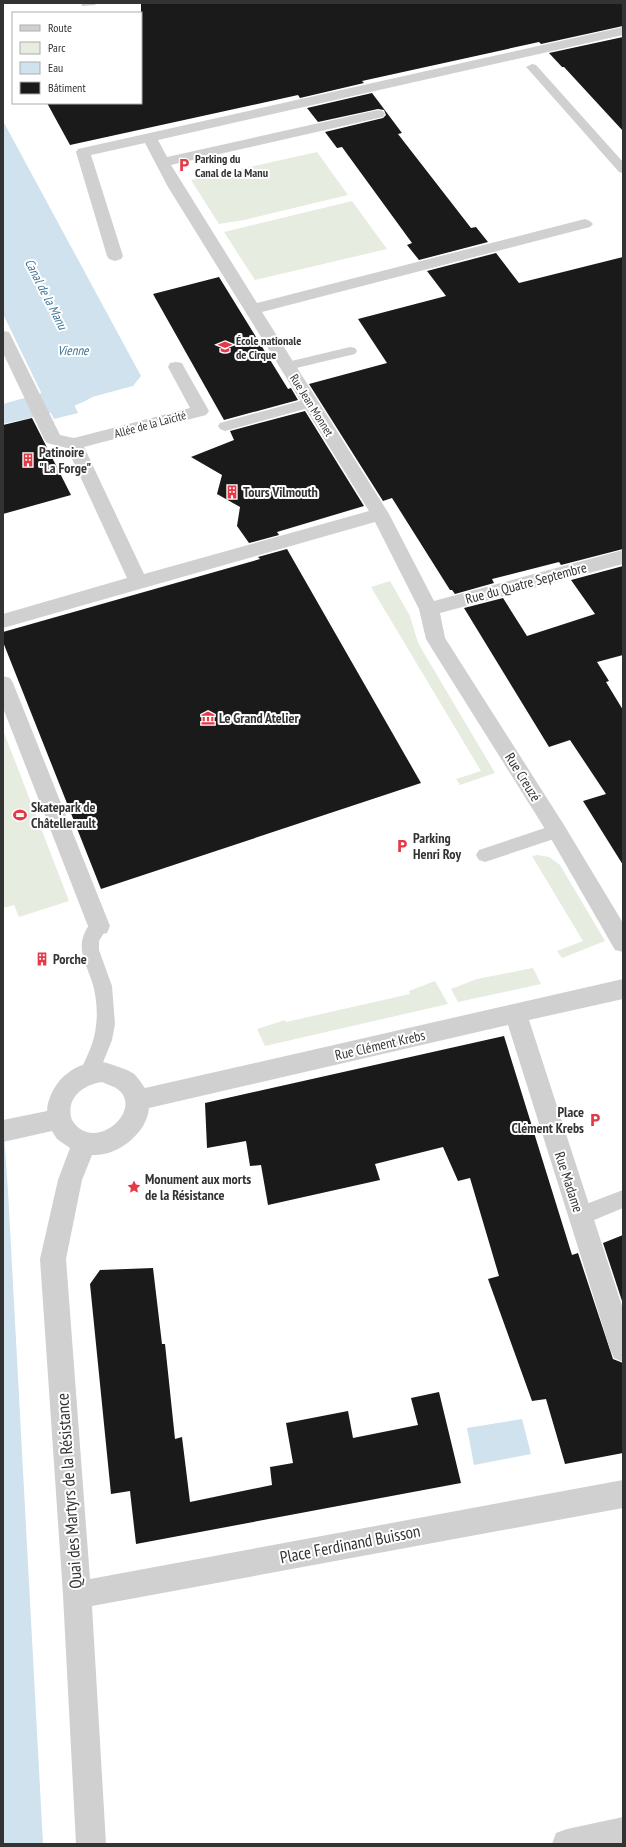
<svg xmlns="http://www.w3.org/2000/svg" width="626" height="1847" viewBox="0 0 626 1847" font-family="'PT Sans Narrow',sans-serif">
  <rect width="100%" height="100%" fill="#fff"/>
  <g fill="#e6ecdf">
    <polygon points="317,152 348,195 244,220 219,224 191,180"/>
    <polygon points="352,201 387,249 255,280 224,232"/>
    <polygon points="390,581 410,616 418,643 495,773 460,785 456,779 481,771 371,587"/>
    <polygon points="3,730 69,901 19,917 14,905 3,908"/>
    <polygon points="538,855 549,857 560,865 605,941 562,958 557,951 583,941 532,856"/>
    <polygon points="533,968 541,984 458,1002 451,989 477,979"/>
    <polygon points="435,981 448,1004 265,1046 257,1029 285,1020 286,1022 410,994 409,991"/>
  </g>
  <g fill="#cfe2ee">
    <polygon points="3,121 141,376 133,386 73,402 78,413 54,419 3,314"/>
    <polygon points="3,1119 8,1191 43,1844 3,1844"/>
    <polygon points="522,1419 531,1454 474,1465 467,1428"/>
  </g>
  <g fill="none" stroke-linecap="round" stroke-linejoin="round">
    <path fill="#cfe2ee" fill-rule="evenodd" d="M 88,367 L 99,370 L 103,377 C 102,382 101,387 98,392 C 85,408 24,419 3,424 L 3,404 L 56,389 L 72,381 L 77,370 Z"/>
  </g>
  <g fill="#1a1a1a">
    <polygon points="141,3 623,3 623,26 541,44 539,42 362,81 364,83 300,98 298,95 70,145 47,103 141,103"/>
    <polygon points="623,37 623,131 564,67 562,67 549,53"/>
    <polygon points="372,93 402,133 398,134 471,228 476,227 488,242 419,260 407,245 412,243 342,147 337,148 325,132 383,118 386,115 384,110 378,109 318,122 307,108"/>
    <polygon points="496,253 519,283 623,257 623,549 561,565 559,562 492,579 494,583 455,594 452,590 450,590 392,498 383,501 309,384 387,363 358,319 446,296 427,271"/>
    <polygon points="219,277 288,389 291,388 298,400 224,420 153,294"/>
    <polygon points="305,411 364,506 277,532 279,535 249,543 237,526 240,507 217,494 222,475 191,457 234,440 230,431"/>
    <polygon points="32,418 71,495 3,514 3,425"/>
    <polygon points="287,549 421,783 101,889 3,642 3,632 260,559 258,557"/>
    <polygon points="623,566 623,655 597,662 609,681 606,682 623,710 623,865 583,801 606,794 570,740 549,747 464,608 503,598 527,636 595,614 571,580"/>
    <polygon points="504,1036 572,1255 578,1253 613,1359 623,1363 623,1453 565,1464 546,1399 532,1401 488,1279 499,1276 470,1178 458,1181 443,1147 375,1164 380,1180 268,1205 261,1165 250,1166 246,1141 207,1148 205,1103"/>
    <polygon points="623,1235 623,1304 603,1243"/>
    <polygon points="153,1268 162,1344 165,1344 175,1439 182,1437 190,1502 272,1485 270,1467 293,1463 286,1423 348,1411 353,1438 418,1425 411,1398 439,1392 461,1483 136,1544 130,1491 111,1494 90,1284 100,1270"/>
  </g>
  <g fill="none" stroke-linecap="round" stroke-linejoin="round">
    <g fill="#d0d0d0" fill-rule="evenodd">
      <polygon points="81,3 97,3 95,5 82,6"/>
      <polygon points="532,64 536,65 623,162 623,173 619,172 528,69 526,67"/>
      <polygon points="350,347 355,348 357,351 355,354 288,370 283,369 281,366 283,363"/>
      <polygon points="311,398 316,400 318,403 316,406 225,431 220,429 218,426 220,423"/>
      <polygon points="557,824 563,826 566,831 563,836 485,862 479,860 476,855 479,850"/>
      <path d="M 99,918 L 105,921 L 108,926 L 99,941 L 99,950 L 112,986 L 115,1024 L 112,1040 L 96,1080 L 89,1083 L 82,1080 L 79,1074 C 86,1058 95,1042 96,1025 C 98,1013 96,996 93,985 C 88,966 75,950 86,930 C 89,924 93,921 99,918 Z"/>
      <polygon points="623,1190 623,1208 580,1226 573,1223 570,1216 573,1209"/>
    </g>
    <g fill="#d0d0d0" fill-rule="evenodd">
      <polygon points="623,27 623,35 158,140 167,157 378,110 383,111 385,114 383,117 378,118 171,165 257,303 585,219 590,221 593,224 590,227 262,312 389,514 434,601 623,550 623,564 440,613 445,638 564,825 623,923 623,952 615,950 550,837 429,644 426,639 419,609 375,522 3,628 3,614 127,578 67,448 47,443 44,439 3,353 3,331 9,332 11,336 60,435 74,438 190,408 168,367 170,363 176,362 182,363 184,367 209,411 206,415 84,447 144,574 369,511 168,187 145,143 91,155 123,256 121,259 115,261 109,259 107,256 76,152 78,149"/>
      <polygon points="3,676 10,678 13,683 110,926 107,933 99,935 91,933 88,926 3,708"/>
      <path d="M 623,979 L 623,999 L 529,1020 L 623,1309 L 623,1362 L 614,1358 L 610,1349 L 508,1025 L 149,1108 C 147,1134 116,1157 92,1155 L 82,1180 L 66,1259 L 90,1579 L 623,1480 L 623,1508 L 92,1606 L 106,1844 L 76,1844 L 63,1595 L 40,1259 L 58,1180 L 70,1148 L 57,1139 L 52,1131 L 3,1142 L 3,1120 L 47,1111 C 49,1084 73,1061 101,1062 C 107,1062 128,1070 133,1073 C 137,1076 141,1083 145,1088 ZM 102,1082 C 106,1084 112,1086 116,1088 C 147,1108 94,1156 72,1120 C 65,1099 82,1085 102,1082 Z"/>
      <polygon points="623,1817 623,1844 552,1844 556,1833 567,1829"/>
    </g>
  </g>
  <defs>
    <g id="parking-bare" transform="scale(1.08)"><path d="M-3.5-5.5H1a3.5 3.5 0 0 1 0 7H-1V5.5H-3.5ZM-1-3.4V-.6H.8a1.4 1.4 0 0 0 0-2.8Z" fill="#e63946" stroke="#fff" stroke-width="2.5" paint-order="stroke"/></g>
    <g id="school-bare" transform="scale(1.08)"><path d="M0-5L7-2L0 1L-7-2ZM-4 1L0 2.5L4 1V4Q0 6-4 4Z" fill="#e63946" stroke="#fff" stroke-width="2.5" paint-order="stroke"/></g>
    <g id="building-bare" transform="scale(1.08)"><path d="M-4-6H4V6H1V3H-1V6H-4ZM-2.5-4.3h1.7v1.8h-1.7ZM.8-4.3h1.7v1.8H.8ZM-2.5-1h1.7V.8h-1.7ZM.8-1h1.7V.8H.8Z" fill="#e63946" stroke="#fff" stroke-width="2.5" paint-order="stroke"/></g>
    <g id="museum-bare" transform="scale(1.08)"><path d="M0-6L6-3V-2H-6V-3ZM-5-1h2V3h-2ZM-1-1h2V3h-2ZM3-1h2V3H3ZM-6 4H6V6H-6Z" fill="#e63946" stroke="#fff" stroke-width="2.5" paint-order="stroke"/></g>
    <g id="stadium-bare" transform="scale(1.08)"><path d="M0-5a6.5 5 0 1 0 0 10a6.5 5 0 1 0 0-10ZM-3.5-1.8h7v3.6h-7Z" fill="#e63946" stroke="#fff" stroke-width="2.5" paint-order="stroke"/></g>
    <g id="sight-bare" transform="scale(1.08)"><path d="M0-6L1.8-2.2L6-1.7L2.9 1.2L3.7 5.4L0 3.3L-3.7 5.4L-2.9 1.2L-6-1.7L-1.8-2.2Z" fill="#e63946" stroke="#fff" stroke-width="2.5" paint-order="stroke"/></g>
  </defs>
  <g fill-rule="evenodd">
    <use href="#parking-bare" x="184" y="165"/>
    <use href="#school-bare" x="225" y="347"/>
    <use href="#building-bare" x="28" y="460"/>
    <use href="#building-bare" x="232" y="492"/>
    <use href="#museum-bare" x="208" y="718"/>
    <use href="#stadium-bare" x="20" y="815"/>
    <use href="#parking-bare" x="402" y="846"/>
    <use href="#building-bare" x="42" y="959"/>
    <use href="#parking-bare" x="595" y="1120"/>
    <use href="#sight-bare" x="134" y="1187"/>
  </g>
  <g text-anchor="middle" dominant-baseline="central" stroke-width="4" stroke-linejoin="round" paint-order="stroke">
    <g font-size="12" font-weight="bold" fill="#333" stroke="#fff" text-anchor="start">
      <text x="195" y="158">Parking du<tspan x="195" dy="14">Canal de la Manu</tspan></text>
      <text x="236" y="340">École nationale<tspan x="236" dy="14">de Cirque</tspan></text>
    </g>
    <g font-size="12" fill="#333" stroke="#fff">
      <text transform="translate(312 405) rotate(58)">Rue Jean Monnet</text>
      <text transform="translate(150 424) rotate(-15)">Allée de la Laïcité</text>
    </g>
    <g font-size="13" font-style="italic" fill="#3f7597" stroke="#fff">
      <text transform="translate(46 294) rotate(63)">Canal de la Manu</text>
      <text x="73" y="350">Vienne</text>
    </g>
    <g font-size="14" font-weight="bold" fill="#333" stroke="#fff" text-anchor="start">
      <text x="39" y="452">Patinoire<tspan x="39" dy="16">"La Forge"</tspan></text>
      <text x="243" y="492">Tours Vilmouth</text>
      <text x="219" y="718">Le Grand Atelier</text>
      <text x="31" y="807">Skatepark de<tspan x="31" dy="16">Châtellerault</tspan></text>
      <text x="413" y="838">Parking<tspan x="413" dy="16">Henri Roy</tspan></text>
      <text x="53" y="959">Porche</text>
      <text x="584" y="1112" text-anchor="end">Place<tspan x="584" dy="16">Clément Krebs</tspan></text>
      <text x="145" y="1179">Monument aux morts<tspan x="145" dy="16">de la Résistance</tspan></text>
    </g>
    <g font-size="14" fill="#333" stroke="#fff">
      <text transform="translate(526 583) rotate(-15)">Rue du Quatre Septembre</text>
      <text transform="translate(523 777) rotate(58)">Rue Creuzé</text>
      <text transform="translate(380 1045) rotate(-13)">Rue Clément Krebs</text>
      <text transform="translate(569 1182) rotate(72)">Rue Madame</text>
    </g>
    <g font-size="17" fill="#333" stroke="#fff">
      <text transform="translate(69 1491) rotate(-94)">Quai des Martyrs de la Résistance</text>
      <text transform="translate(350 1544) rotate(-11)">Place Ferdinand Buisson</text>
    </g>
  </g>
  <rect width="626" height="1847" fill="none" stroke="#333333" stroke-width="8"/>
  <rect x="12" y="12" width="130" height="92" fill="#ffffff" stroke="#adadad"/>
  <rect x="20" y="25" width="20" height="6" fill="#d0d0d0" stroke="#adadad"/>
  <text x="48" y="32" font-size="12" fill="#333333">Route</text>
  <rect x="20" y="42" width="20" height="12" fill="#e6ecdf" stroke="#adadad"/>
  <text x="48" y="52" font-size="12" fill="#333333">Parc</text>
  <rect x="20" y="62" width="20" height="12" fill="#cfe2ee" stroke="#adadad"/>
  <text x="48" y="72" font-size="12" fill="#333333">Eau</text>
  <rect x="20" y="82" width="20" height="12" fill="#1a1a1a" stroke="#adadad"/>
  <text x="48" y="92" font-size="12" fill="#333333">Bâtiment</text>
</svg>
